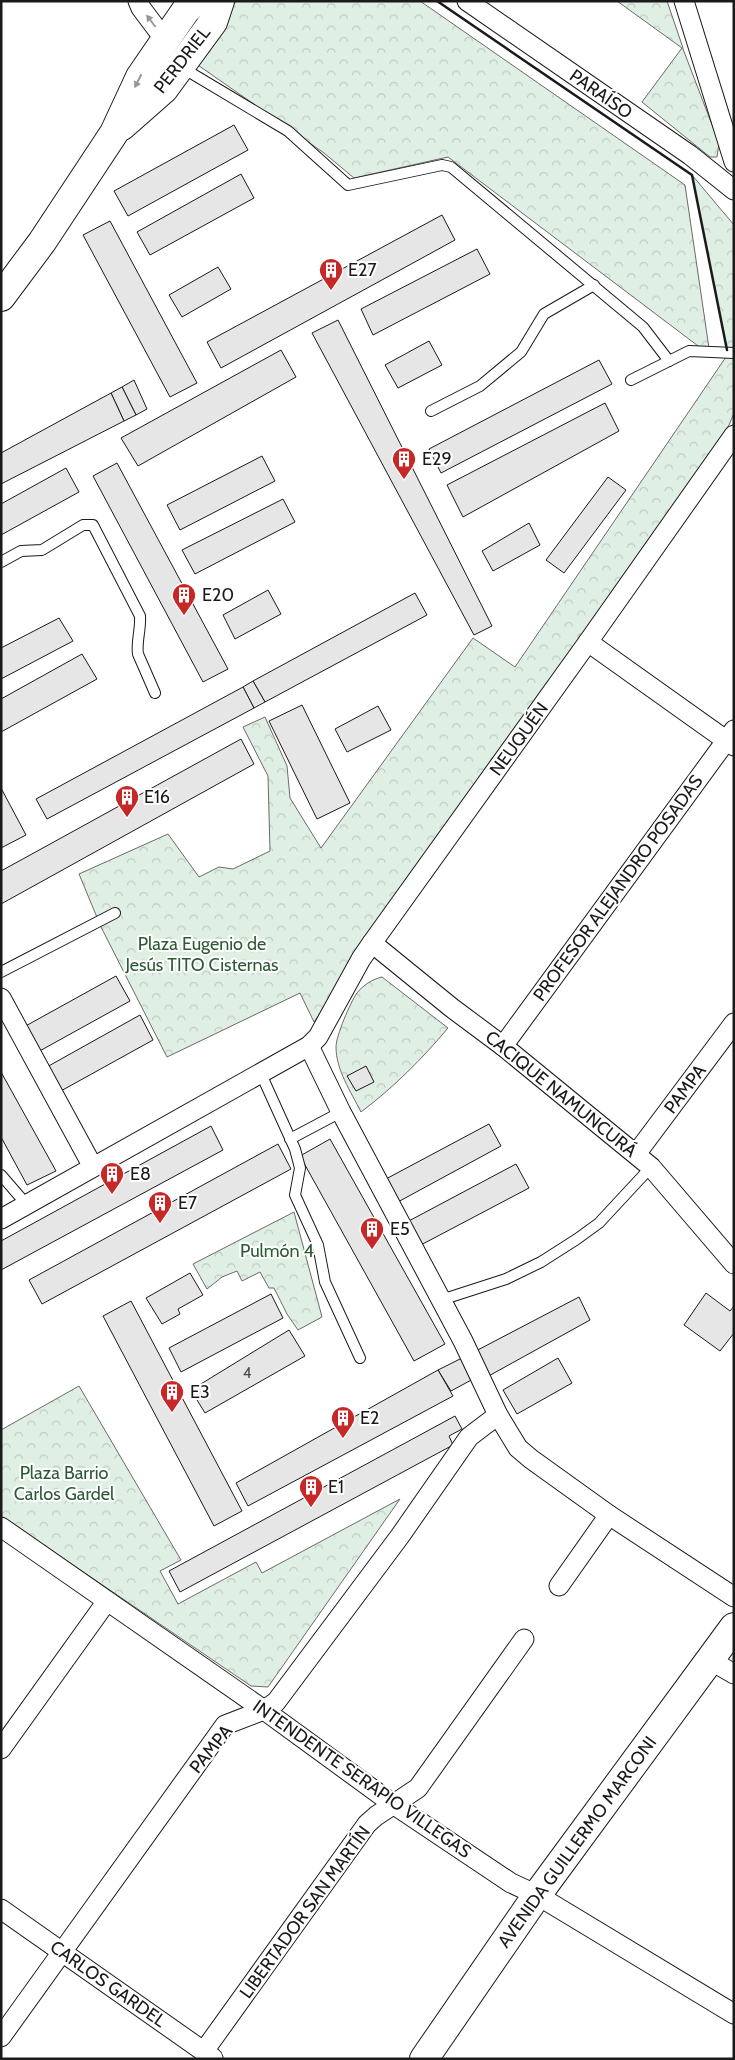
<svg xmlns="http://www.w3.org/2000/svg" width="735" height="2060" viewBox="0 0 735 2060" font-family="Cabin,sans-serif">
  <defs>
    <pattern id="park-crowns" width="20" height="18" patternUnits="userSpaceOnUse" patternTransform="scale(1.25)"><rect width="20" height="18" fill="#e0efe3"/><path d="M2 6a3 3 0 1 1 6 0M12 15a3 3 0 1 1 6 0" fill="none" stroke="#c0ccc2"/></pattern>
  </defs>
  <rect width="100%" height="100%" fill="#fff"/>
  <g fill="url(#park-crowns)" stroke="#6a6a6a">
    <polygon points="236,1 420,1 685,185 710,355 448,157 354,178 324,153 192,61"/>
    <polygon points="617,1 667,1 683,48 683,49 719,143 717,157 710,157 642,102 682,48"/>
    <polygon points="692,175 734,225 734,413 729,425 314,1022 300,993 167,1057 101,927 79,874 168,834 199,877 219,867 233,869 270,851 268,776 243,727 265,717 287,766 290,798 321,848 473,638 515,667 728,354"/>
    <path d="M 382,977 L 448,1028 C 422,1059 394,1087 361,1112 C 351,1092 336,1070 336,1047 C 336,1036 350,1003 357,993 C 363,985 373,979 382,977 Z"/>
    <polygon points="294,1212 322,1317 298,1330 287,1314 274,1288 269,1288 260,1272 242,1281 237,1271 222,1277 207,1289 193,1264"/>
    <polygon points="79,1386 181,1560 160,1571 178,1604 256,1562 262,1573 400,1499 268,1687 251,1686 1,1516 1,1430"/>
  </g>
  <g fill="#e6e6e6" stroke="#1a1a1a">
    <polygon points="234,125 248,150 128,216 114,191"/>
    <polygon points="241,174 254,198 150,255 137,232"/>
    <polygon points="442,215 455,240 221,368 207,342"/>
    <polygon points="110,221 197,383 170,397 83,235"/>
    <polygon points="477,249 490,274 373,335 361,309"/>
    <polygon points="218,267 231,289 182,317 169,295"/>
    <polygon points="338,320 492,626 474,635 312,333"/>
    <polygon points="429,341 442,365 398,388 385,365"/>
    <polygon points="281,350 296,377 138,466 121,438"/>
    <polygon points="599,360 612,384 441,473 429,449"/>
    <polygon points="134,380 147,409 136,415 122,387"/>
    <polygon points="122,387 136,415 124,421 111,393"/>
    <polygon points="111,393 124,421 1,484 1,453"/>
    <polygon points="605,403 619,431 463,517 447,485"/>
    <polygon points="262,456 275,481 180,530 167,505"/>
    <polygon points="117,463 228,669 203,682 93,476"/>
    <polygon points="66,468 79,492 1,535 1,504"/>
    <polygon points="608,477 626,490 564,573 546,560"/>
    <polygon points="283,499 295,522 195,574 182,550"/>
    <polygon points="529,523 540,545 493,571 482,551"/>
    <polygon points="268,590 281,614 235,639 223,615"/>
    <polygon points="415,593 427,615 265,702 253,681"/>
    <polygon points="59,618 73,641 1,679 1,648"/>
    <polygon points="82,654 97,679 1,732 1,699"/>
    <polygon points="253,681 265,702 254,708 243,687"/>
    <polygon points="243,687 254,708 47,819 36,799"/>
    <polygon points="302,705 350,803 317,819 269,721"/>
    <polygon points="378,706 391,730 347,752 335,729"/>
    <polygon points="241,739 254,764 1,904 1,871"/>
    <polygon points="1,788 26,835 1,848"/>
    <polygon points="116,976 130,1001 36,1053 22,1028"/>
    <polygon points="140,1015 153,1040 59,1092 45,1068"/>
    <polygon points="366,1066 374,1082 356,1091 347,1076"/>
    <polygon points="1,1072 56,1171 27,1185 1,1137"/>
    <polygon points="489,1124 501,1146 396,1203 384,1180"/>
    <polygon points="211,1126 223,1150 1,1270 1,1241"/>
    <polygon points="330,1139 445,1344 414,1361 300,1156"/>
    <polygon points="278,1144 291,1169 42,1304 29,1280"/>
    <polygon points="516,1164 529,1188 417,1247 405,1223"/>
    <polygon points="190,1273 203,1295 178,1309 180,1314 162,1324 146,1298"/>
    <polygon points="706,1293 730,1311 734,1306 734,1333 720,1351 684,1325"/>
    <polygon points="271,1294 283,1318 181,1372 169,1348"/>
    <polygon points="579,1297 590,1320 485,1378 472,1353"/>
    <polygon points="131,1301 242,1511 214,1526 103,1316"/>
    <polygon points="289,1330 305,1356 205,1413 191,1390"/>
    <polygon points="472,1353 475,1378 451,1391 438,1370"/>
    <polygon points="558,1358 572,1383 517,1414 503,1390"/>
    <polygon points="438,1370 453,1396 248,1506 236,1483"/>
    <polygon points="455,1416 462,1429 449,1436 453,1445 180,1592 169,1571"/>
  </g>
  <g fill="none" stroke-linecap="round" stroke-linejoin="round">
    <g stroke="#1a1a1a" stroke-width="12">
      <g id="service">
        <polyline points="181,67 288,131 348,185 442,165 451,167 643,327 669,361"/>
        <polyline points="631,380 689,351 734,353"/>
        <polyline points="431,411 480,386 521,352 544,314 594,285"/>
        <path d="M 1,562 L 21,551 L 42,550 L 83,525 L 93,525 L 140,616 C 141,629 136,643 138,654 L 155,693"/>
        <polyline points="1,972 115,913"/>
        <polyline points="261,1074 295,1149 300,1168 295,1195 318,1245 325,1282 360,1358"/>
        <polyline points="290,1139 341,1112"/>
        <polyline points="1,1175 27,1205"/>
        <polyline points="441,1300 506,1279 541,1262 577,1239 599,1223 651,1167"/>
      </g>
    </g>
    <g stroke="#1a1a1a" stroke-width="21">
      <g id="minor">
        <polyline points="138,1 141,8 165,40"/>
        <polyline points="467,1 690,155 734,190"/>
        <polyline points="684,1 734,162"/>
        <polyline points="588,642 734,746"/>
        <polyline points="372,943 452,1008 503,1046 651,1167 734,1264"/>
        <polyline points="1,998 93,1167"/>
        <polyline points="309,1046 341,1112 463,1341 498,1415 518,1448 531,1459 609,1515 734,1597"/>
        <polyline points="503,1046 734,730"/>
        <polyline points="636,1154 734,1023"/>
        <polyline points="1,1219 309,1046 318,1037 361,959 372,943 588,642 734,435"/>
        <polyline points="1,1527 264,1710 393,1804 511,1883 537,1895 734,2014"/>
        <polyline points="559,1586 609,1515"/>
        <polyline points="710,1660 734,1674"/>
        <polyline points="1,1749 107,1601"/>
        <polyline points="1,1909 213,2058"/>
        <polyline points="1,2037 225,1725 264,1710 276,1702 400,1536 469,1437 498,1415"/>
        <polyline points="204,2051 367,1824 376,1816 418,1788 524,1639"/>
      </g>
    </g>
    <g stroke="#1a1a1a" stroke-width="30">
      <g id="secondary">
        <polyline points="122,126 164,89 213,22 220,1"/>
        <polyline points="1,297 42,242 114,133 140,77 186,10 196,1"/>
        <polyline points="424,2059 537,1895 734,1627"/>
      </g>
    </g>
    <use href="#service" stroke="#fff" stroke-width="10"/>
    <use href="#minor" stroke="#fff" stroke-width="19"/>
    <use href="#secondary" stroke="#fff" stroke-width="28"/>
    <polyline stroke="#1a1a1a" stroke-width="2.5" points="437,1 692,175 727,350"/>
  </g>
  <defs><path id="oneway-solid" d="M-6-.8H1V-3.2L6.5 0L1 3.2V.8H-6Z" transform="scale(1.25)"/></defs>
  <g fill="#989898">
    <use href="#oneway-solid" transform="translate(151 21) rotate(-127)"/>
    <use href="#oneway-solid" transform="translate(138 81) rotate(117)"/>
  </g>
  <defs>
    <g id="building-pin" transform="scale(1.25)"><path d="M0 17L-7.5 6A9.5 9.5 0 1 1 7.5 6Z" fill="#c62828" stroke="#fff"/><path d="M-4-6H4V6H1V3H-1V6H-4ZM-2.5-4.3h1.7v1.8h-1.7ZM.8-4.3h1.7v1.8H.8ZM-2.5-1h1.7V.8h-1.7ZM.8-1h1.7V.8H.8Z" fill="#fff"/></g>
  </defs>
  <g fill-rule="evenodd">
    <use href="#building-pin" x="331" y="270"/>
    <use href="#building-pin" x="404" y="459"/>
    <use href="#building-pin" x="184" y="595"/>
    <use href="#building-pin" x="127" y="797"/>
    <use href="#building-pin" x="112" y="1174"/>
    <use href="#building-pin" x="160" y="1203"/>
    <use href="#building-pin" x="372" y="1229"/>
    <use href="#building-pin" x="172" y="1392"/>
    <use href="#building-pin" x="343" y="1418"/>
    <use href="#building-pin" x="311" y="1487"/>
  </g>
  <g text-anchor="middle" dominant-baseline="central" stroke-width="4" stroke-linejoin="round" paint-order="stroke">
    <g font-size="15" fill="#4d4d4d">
      <text x="247" y="1373">4</text>
    </g>
    <g font-size="18" fill="#1a1a1a" stroke="#fff">
      <text transform="translate(182 60) rotate(-52)">PERDRIEL</text>
      <text transform="translate(601 94) rotate(35)">PARAÍSO</text>
      <text transform="translate(519 739) rotate(-54)">NEUQUÉN</text>
      <text transform="translate(618 888) rotate(-54)">PROFESOR ALEJANDRO POSADAS</text>
      <text transform="translate(685 1089) rotate(-53)">PAMPA</text>
      <text transform="translate(561 1094) rotate(39)">CACIQUE NAMUNCURÁ</text>
      <text transform="translate(211 1749) rotate(-51)">PAMPA</text>
      <text transform="translate(362 1779) rotate(35)">INTENDENTE SERAPIO VILLEGAS</text>
      <text transform="translate(577 1842) rotate(-54)">AVENIDA GUILLERMO MARCONI</text>
      <text transform="translate(305 1912) rotate(-54)">LIBERTADOR SAN MARTÍN</text>
      <text transform="translate(108 1984) rotate(35)">CARLOS GARDEL</text>
    </g>
    <g font-size="18" fill="#1a1a1a" stroke="#fff" text-anchor="start">
      <text x="348" y="270">E27</text>
      <text x="422" y="459">E29</text>
      <text x="202" y="595">E20</text>
      <text x="144" y="797">E16</text>
      <text x="130" y="1174">E8</text>
      <text x="178" y="1203">E7</text>
      <text x="390" y="1229">E5</text>
      <text x="190" y="1392">E3</text>
      <text x="360" y="1418">E2</text>
      <text x="328" y="1487">E1</text>
    </g>
    <g font-size="18" fill="#2b5a34" stroke="#fff">
      <text x="202" y="944">Plaza Eugenio de<tspan x="202" dy="21">Jesús TITO Cisternas</tspan></text>
      <text x="277" y="1251">Pulmón 4</text>
      <text x="64" y="1473">Plaza Barrio<tspan x="64" dy="21">Carlos Gardel</tspan></text>
    </g>
  </g>
  <rect width="735" height="2060" fill="none" stroke="#1a1a1a" stroke-width="5"/>
</svg>
